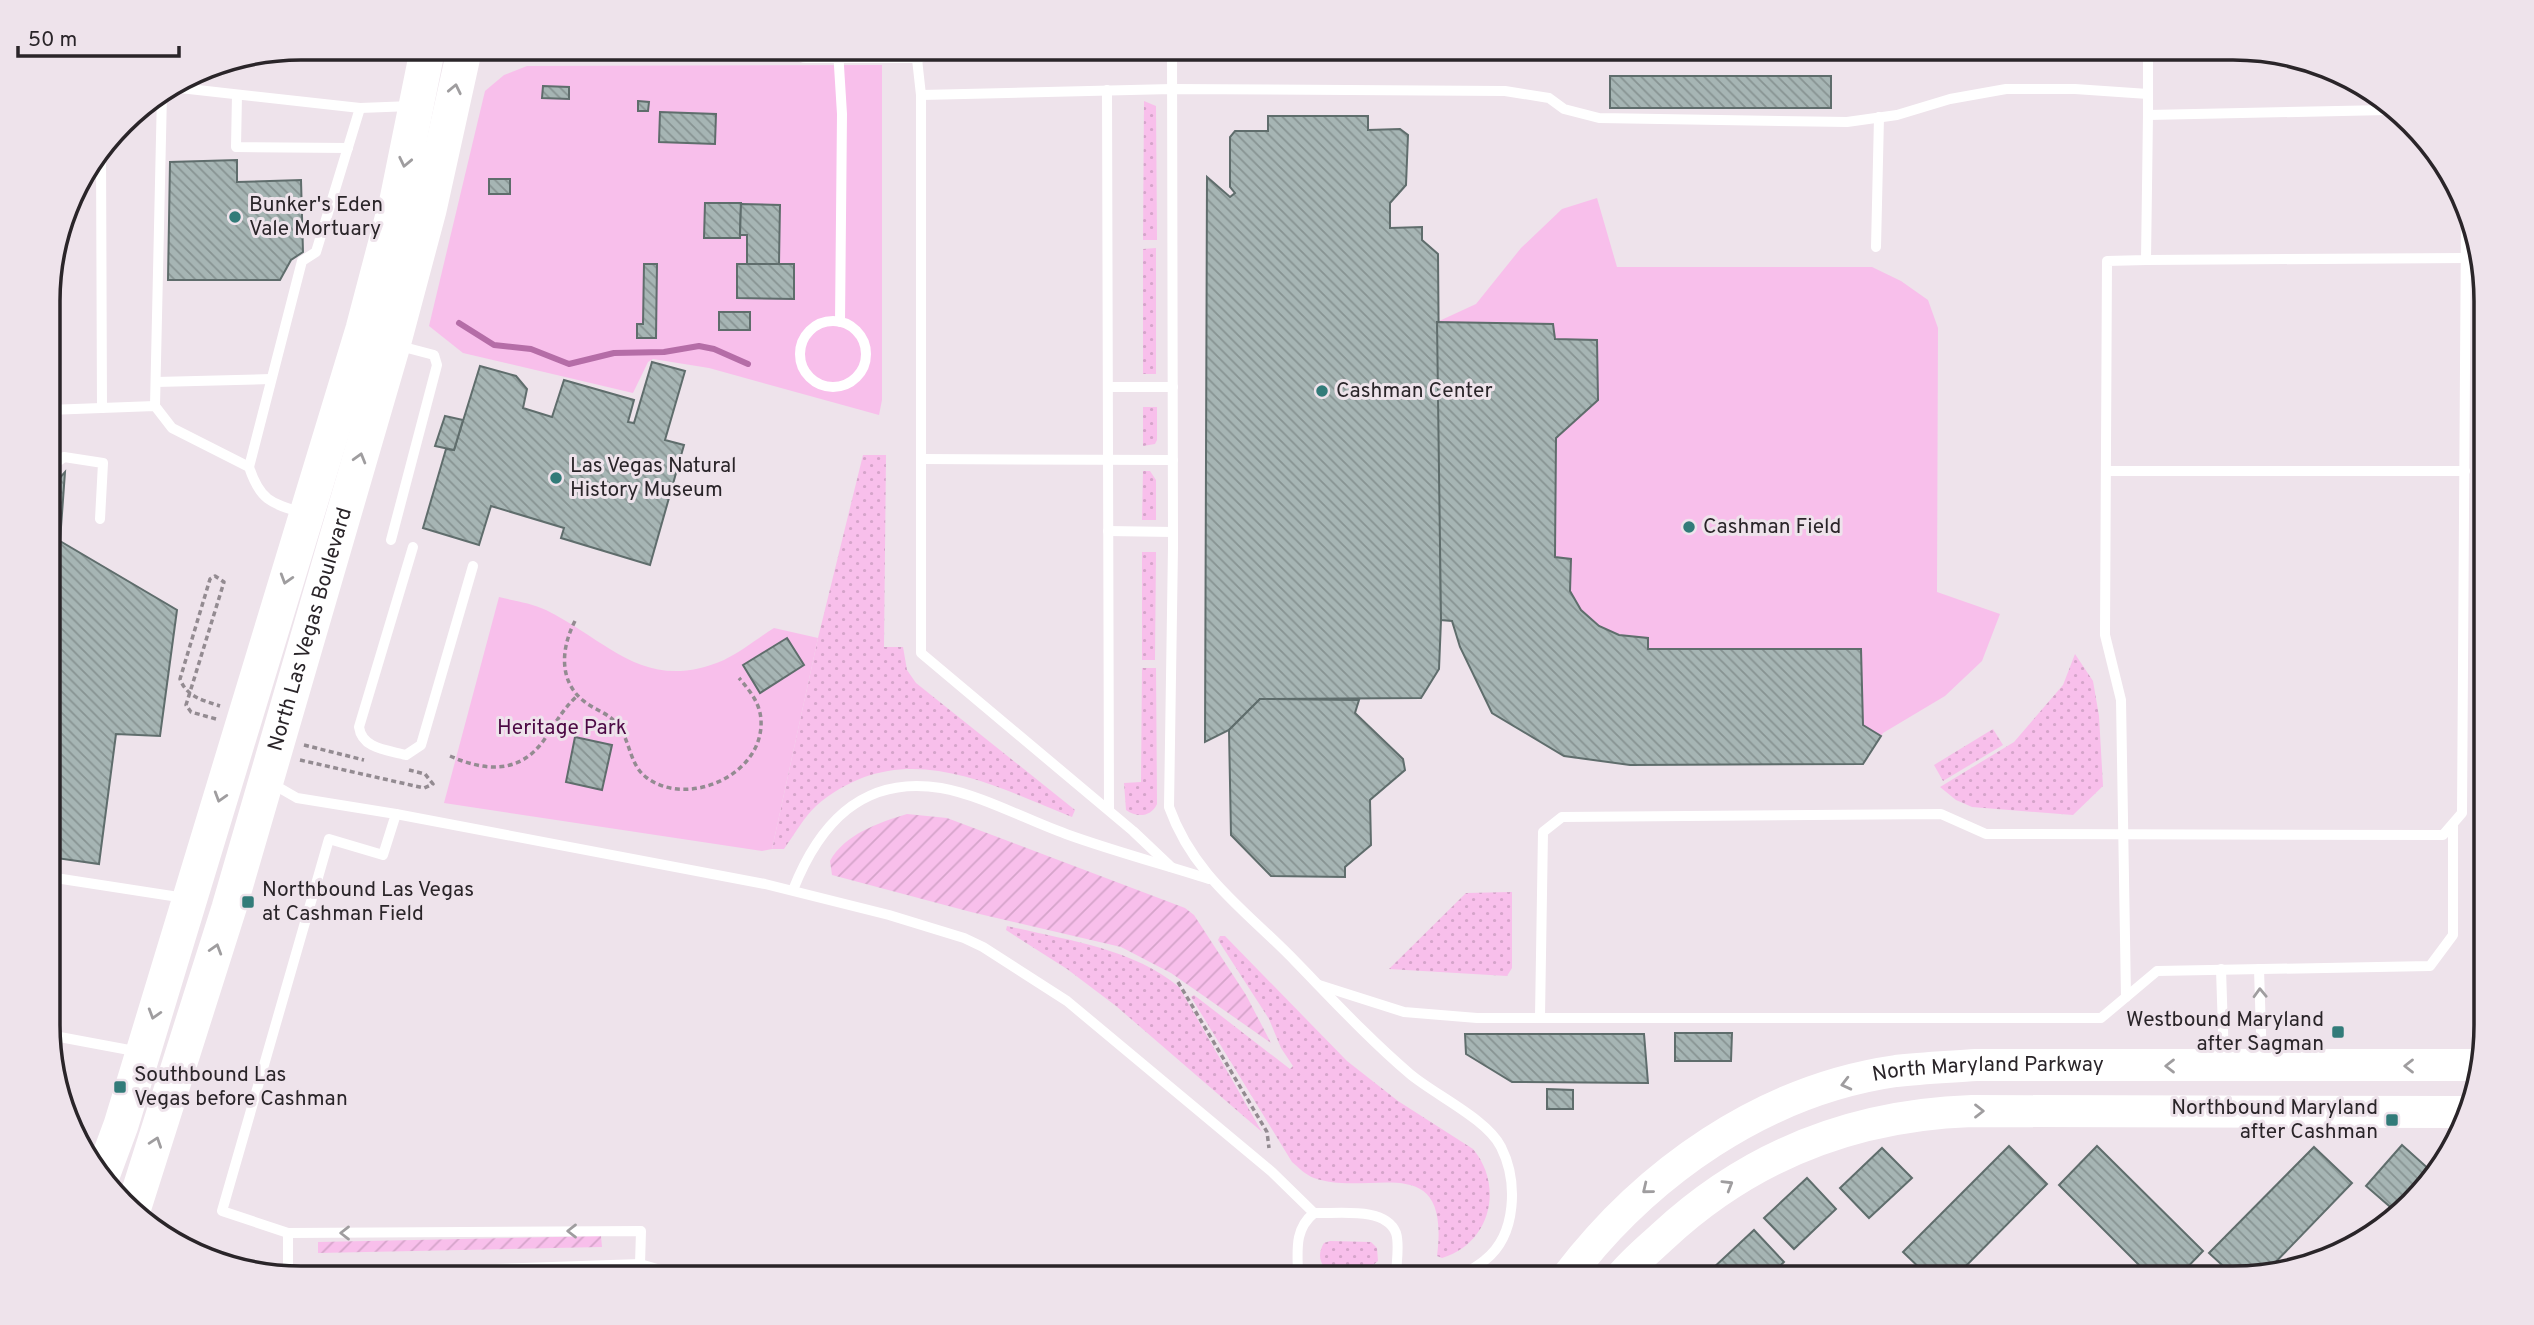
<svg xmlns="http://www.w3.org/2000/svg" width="2534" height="1325" viewBox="0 0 2534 1325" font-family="Overpass,sans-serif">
  <defs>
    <pattern id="grass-dots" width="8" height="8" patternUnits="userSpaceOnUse" patternTransform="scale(1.75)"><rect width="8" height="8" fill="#f8bfeb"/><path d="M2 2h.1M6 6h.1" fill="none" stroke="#d5a4ca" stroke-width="1.8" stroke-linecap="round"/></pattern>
    <pattern id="garden-furrows" width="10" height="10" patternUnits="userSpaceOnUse" patternTransform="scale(1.75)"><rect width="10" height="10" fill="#f8bfeb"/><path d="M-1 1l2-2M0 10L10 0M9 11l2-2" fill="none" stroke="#d5a4ca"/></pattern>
    <pattern id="building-back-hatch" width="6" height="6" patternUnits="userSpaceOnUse" patternTransform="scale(1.75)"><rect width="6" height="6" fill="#a6b5b4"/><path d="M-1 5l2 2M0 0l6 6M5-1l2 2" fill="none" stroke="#879392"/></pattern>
  </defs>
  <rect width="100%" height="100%" fill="#eee3eb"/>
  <g fill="url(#grass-dots)">
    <polygon points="1144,101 1156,106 1157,240 1143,240"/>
    <polygon points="1156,248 1156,374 1143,374 1143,249"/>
    <polygon points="1143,407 1157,407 1157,440 1155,444 1143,446"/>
    <path d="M 863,455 L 886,455 L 884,647 L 903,647 L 907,670 L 916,683 L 1075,810 L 1072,817 C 986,782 899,735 816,806 C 804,817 794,835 784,849 L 772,849 L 818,638 Z"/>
    <polygon points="1143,471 1150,471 1156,480 1156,520 1142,520"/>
    <polygon points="1142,552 1156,552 1155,660 1142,660"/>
    <polygon points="2075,654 2093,681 2099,716 2103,786 2073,815 1972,807 1956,800 1940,787 2014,742 2063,685"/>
    <path d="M 1142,668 L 1156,668 L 1157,804 C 1151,817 1137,818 1126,810 L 1124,783 L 1141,782 Z"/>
    <polygon points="1993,729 2003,745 1943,781 1934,765"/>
    <polygon points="1512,892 1512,968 1507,976 1389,969 1466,893"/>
    <path d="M 1007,926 C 1065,940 1132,948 1179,987 L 1262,1132 L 1116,1006 L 1067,969 L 1006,930 Z"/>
    <path d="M 1220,936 L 1225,936 L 1347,1061 L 1398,1101 L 1473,1149 C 1504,1186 1491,1243 1442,1258 L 1437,1256 C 1451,1146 1370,1198 1314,1178 C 1306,1175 1299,1168 1292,1162 L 1191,997 L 1194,995 L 1290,1069 L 1293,1066 L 1281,1048 L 1269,1019 L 1218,940 Z"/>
    <path d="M 1330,1241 L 1371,1242 L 1377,1248 L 1378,1261 L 1367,1270 L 1325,1268 C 1318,1260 1319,1251 1324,1243 Z"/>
  </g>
  <g fill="#f8bfeb">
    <polygon points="882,65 882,400 879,415 709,368 653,359 648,362 633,393 463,353 429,326 485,91 504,75 527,66"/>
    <polygon points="1597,198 1617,267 1872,267 1901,281 1928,300 1938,328 1937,592 2000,614 1982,661 1945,696 1883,733 1863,764 1630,765 1564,756 1492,713 1460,647 1452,621 1441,620 1437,322 1476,304 1521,248 1562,209"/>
    <path d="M 499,597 C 514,601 532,603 546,610 C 610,642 645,694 724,660 C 741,652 758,638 774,628 L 818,638 L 772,849 L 762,851 L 444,803 Z"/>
  </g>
  <g fill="url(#garden-furrows)">
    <path d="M 907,814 L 947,818 L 1185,908 L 1194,915 L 1246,995 L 1271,1043 L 1171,973 L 1121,947 L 971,912 L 832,875 L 830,861 C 845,834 878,823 907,814 Z"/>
    <polygon points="601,1236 602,1247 318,1253 318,1242"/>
  </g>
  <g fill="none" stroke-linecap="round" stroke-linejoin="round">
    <polyline stroke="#b56da7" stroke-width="6" points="459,323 494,345 531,349 569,364 614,353 664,352 699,346 714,349 748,364"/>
  </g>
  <g fill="url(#building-back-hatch)" stroke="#5f6d6c" stroke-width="2">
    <rect x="1610" y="76" width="221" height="32"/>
    <polygon points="543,86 569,87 569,99 542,98"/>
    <polygon points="638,101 649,102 648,111 638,111"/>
    <polygon points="660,112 716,114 715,144 659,142"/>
    <polygon points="1268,116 1368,116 1368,130 1400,129 1408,135 1406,185 1390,203 1390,228 1422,227 1422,240 1438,254 1441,620 1439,669 1421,698 1260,699 1229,730 1205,742 1207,177 1230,197 1235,193 1230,187 1230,137 1235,131 1268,131"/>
    <polygon points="237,160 237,182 301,180 303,252 291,260 280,280 168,280 170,162"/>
    <rect x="489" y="179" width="21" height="15"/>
    <polygon points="705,203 741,203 740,238 704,238"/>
    <polygon points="741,204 780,205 779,264 747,264 747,235 740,235"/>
    <polygon points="644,264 657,264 656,338 637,338 637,324 643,324"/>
    <polygon points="737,264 794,264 794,299 737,298"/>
    <rect x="719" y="312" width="31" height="18"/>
    <polygon points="1437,322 1553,324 1555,339 1597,340 1598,400 1556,438 1555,557 1571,559 1570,591 1581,610 1599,626 1619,635 1648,638 1648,649 1861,649 1863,725 1881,736 1863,764 1630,765 1564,756 1492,713 1460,647 1452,621 1441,620"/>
    <polygon points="652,362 685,371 665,440 684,445 650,565 561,538 564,528 491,506 479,545 423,528 446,449 454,450 480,366 516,376 527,389 523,408 552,417 564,380 634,400 628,422 634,423"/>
    <polygon points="445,416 463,420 454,450 435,446"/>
    <polygon points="65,472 60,541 177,610 160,736 116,734 99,864 49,857 48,491"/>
    <polygon points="787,638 804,665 760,693 743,665"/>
    <polygon points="1260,699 1359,700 1355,713 1403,759 1405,770 1370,800 1371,845 1345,867 1345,877 1271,876 1231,835 1229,730"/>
    <polygon points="575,737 612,745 602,790 566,782"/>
    <polygon points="1675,1033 1732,1033 1731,1061 1675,1061"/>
    <polygon points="1465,1034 1644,1034 1648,1083 1512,1082 1466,1054"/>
    <polygon points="1547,1089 1573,1090 1573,1109 1547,1109"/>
    <polygon points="2402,1145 2431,1171 2395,1211 2366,1186"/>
    <polygon points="2009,1146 2047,1184 1955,1277 1929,1277 1903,1252"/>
    <polygon points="2097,1146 2203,1251 2178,1277 2151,1277 2059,1185"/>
    <polygon points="2314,1147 2352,1183 2267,1271 2249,1277 2235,1277 2209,1253"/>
    <polygon points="1882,1148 1912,1178 1869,1218 1840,1188"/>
    <polygon points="1807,1178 1836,1209 1794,1249 1764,1218"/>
    <polygon points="1754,1230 1784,1262 1768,1277 1718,1277 1711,1270"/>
  </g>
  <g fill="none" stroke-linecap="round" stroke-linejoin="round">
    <g stroke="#938b91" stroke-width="3.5" stroke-dasharray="5 3.5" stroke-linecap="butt">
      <path d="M 575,621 C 561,648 558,682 585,702 C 595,710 608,713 616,723 C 631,739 628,764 647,778 C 688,808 764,775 761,720 C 760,703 750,691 739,678"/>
      <path d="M 216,719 L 191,712 L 186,705 L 224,582 L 215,576 L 210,579 L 180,679 C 187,697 202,700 220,706"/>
      <polyline points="304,745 364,760"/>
      <path d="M 450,756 C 484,771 519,775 544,740 C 555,724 562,710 577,696"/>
      <polyline points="300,760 424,788 433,784 425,774 409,770"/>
      <polyline points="1178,982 1267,1132 1269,1148"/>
    </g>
    <g stroke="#fff" stroke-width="10">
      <path d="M 1172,47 L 1173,547 L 1169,807 C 1194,877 1247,911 1296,962 C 1334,1001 1369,1039 1410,1074 C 1435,1095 1487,1119 1501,1147 C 1518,1181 1517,1235 1485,1260 C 1477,1267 1467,1272 1458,1277"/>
      <polyline points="2148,47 2148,115 2388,110"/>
      <polyline points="838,50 842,114 840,322"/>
      <polyline points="916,50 921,95 1172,89 1505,91 1549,98 1564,109 1599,118 1847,122 1897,115 1950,99 2006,89 2075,89 2148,94"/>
      <polyline points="171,87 360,108 412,106"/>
      <polyline points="1107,90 1109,810"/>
      <polyline points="237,95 236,147 348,148"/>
      <polyline points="921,95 921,653 1133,831 1171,867"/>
      <polyline points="101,152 102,408"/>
      <polyline points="1876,247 1879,117"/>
      <polyline points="2146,260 2466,258"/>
      <circle cx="833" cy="354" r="33"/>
      <polyline points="156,382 271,379"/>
      <polyline points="1108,387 1173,387"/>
      <polyline points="155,406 162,93"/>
      <path d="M 48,410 L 155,406 L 172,428 L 249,467 C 260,500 270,503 303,513"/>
      <polyline points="921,459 1173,460"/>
      <polyline points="249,467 302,261 316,252 360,108"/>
      <polyline points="48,469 64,457 103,463 100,519"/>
      <polyline points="2106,471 2465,471"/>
      <polyline points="1108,531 1173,532"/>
      <polyline points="391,540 437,365 434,355 396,345"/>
      <path d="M 413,547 L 359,727 C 362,749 388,750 406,755 L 421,745 L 473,566"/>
      <polyline points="271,783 297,798 396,814 383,855 329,839 222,1211 288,1233 641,1231 640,1264"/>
      <path d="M 396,814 L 765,884 L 889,915 L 964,938 L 983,947 L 1067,1001 L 1272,1172 L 1314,1213 C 1293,1230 1298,1253 1298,1277"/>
      <polyline points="49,877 185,898"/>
      <path d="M 793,890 C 819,824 862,775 941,788 C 981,795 1027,820 1066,834 C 1113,851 1162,864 1209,879"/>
      <polyline points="2221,969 2224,1061"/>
      <polyline points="2259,969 2262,1064"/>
      <polyline points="1319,985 1404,1012 1477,1018 2101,1018 2157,971 2430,966 2453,935 2453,825"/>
      <polyline points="2126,997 2121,700 2105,635 2107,261 2146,260 2148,115"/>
      <polyline points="1540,1016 1543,832 1562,817 1941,814 1986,834 2443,835 2462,813 2466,218"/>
      <polyline points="49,1035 140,1052"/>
      <path d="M 1314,1213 C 1337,1214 1386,1206 1396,1233 C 1400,1245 1396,1264 1396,1277"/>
      <polyline points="288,1275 288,1233"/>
      <polyline points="293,1276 640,1264 688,1278"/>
    </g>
    <g stroke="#fff" stroke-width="32">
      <polyline points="806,47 918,47"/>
      <path id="s1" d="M 1567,1277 C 1646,1173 1763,1090 1896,1071 C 1922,1068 1949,1067 1976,1065 L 2477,1065"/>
      <path d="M 1621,1277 C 1633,1262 1649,1249 1663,1236 C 1749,1156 1854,1115 1972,1111 L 2466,1112"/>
    </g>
    <g stroke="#fff" stroke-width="35">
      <polyline points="101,1179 121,1125 363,329 397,200 428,47"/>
      <path id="s2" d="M 134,1207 L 229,908 L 393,345 L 429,210 L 465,47"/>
    </g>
  </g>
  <defs><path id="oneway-chevron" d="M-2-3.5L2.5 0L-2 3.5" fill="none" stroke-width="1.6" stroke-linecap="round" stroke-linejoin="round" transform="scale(1.75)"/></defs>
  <g stroke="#9f9d9f">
    <use href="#oneway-chevron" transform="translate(455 89) rotate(-78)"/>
    <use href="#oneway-chevron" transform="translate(405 162) rotate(102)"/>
    <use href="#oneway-chevron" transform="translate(360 458) rotate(-74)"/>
    <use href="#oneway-chevron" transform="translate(286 579) rotate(107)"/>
    <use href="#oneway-chevron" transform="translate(220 797) rotate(107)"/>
    <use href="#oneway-chevron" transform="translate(216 949) rotate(-73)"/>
    <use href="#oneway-chevron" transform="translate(2260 993) rotate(-92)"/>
    <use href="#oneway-chevron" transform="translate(154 1014) rotate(107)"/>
    <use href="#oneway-chevron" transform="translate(2170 1066) rotate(-180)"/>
    <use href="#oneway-chevron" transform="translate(2409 1066) rotate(180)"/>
    <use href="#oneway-chevron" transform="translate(1846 1084) rotate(166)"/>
    <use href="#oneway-chevron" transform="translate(1979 1111)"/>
    <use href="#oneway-chevron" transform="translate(156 1142) rotate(-71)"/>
    <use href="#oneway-chevron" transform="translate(1728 1185) rotate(-31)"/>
    <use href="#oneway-chevron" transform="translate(1647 1189) rotate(141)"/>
    <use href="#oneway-chevron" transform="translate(572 1231) rotate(180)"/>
    <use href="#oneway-chevron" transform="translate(345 1233) rotate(180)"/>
  </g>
  <g fill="#327b79" stroke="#eee3eb" stroke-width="2.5">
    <circle cx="235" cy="217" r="7"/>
    <circle cx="1322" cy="391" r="7"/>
    <circle cx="556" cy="478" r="7"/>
    <circle cx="1689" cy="527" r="7"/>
    <rect x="241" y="895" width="14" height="14" rx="3.5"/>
    <rect x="2331" y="1025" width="14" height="14" rx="3.5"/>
    <rect x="113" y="1080" width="14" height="14" rx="3.5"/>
    <rect x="2385" y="1113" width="14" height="14" rx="3.5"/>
  </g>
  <g text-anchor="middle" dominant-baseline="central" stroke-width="6" stroke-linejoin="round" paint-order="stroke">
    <g font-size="21" fill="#2a2529" stroke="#eee3eb" text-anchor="start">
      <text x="249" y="205">Bunker's Eden<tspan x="249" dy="24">Vale Mortuary</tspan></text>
      <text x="1336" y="391">Cashman Center</text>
      <text x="570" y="466">Las Vegas Natural<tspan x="570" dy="24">History Museum</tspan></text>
      <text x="1703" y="527">Cashman Field</text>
      <text x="262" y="890">Northbound Las Vegas<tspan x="262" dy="24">at Cashman Field</tspan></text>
      <text x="2324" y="1020" text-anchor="end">Westbound Maryland<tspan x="2324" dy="24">after Sagman</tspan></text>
      <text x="134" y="1075">Southbound Las<tspan x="134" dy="24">Vegas before Cashman</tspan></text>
      <text x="2378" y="1108" text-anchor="end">Northbound Maryland<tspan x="2378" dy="24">after Cashman</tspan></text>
    </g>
    <g font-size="21" fill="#2a2529" stroke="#eee3eb">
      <text stroke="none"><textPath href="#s2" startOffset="604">North Las Vegas Boulevard</textPath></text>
      <text stroke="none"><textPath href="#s1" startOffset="490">North Maryland Parkway</textPath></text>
    </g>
    <g font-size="21" fill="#4c0944" stroke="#eee3eb">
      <text x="562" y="728">Heritage Park</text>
    </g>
  </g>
  <path d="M0 0H2534V1325H0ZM301 60H2233A241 241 0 0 1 2474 301V1025A241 241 0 0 1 2233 1266H301A241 241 0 0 1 60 1025V301A241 241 0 0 1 301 60Z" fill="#eee3eb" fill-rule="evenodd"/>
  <path fill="none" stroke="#2a2529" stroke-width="3.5" d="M301 60H2233A241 241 0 0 1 2474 301V1025A241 241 0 0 1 2233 1266H301A241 241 0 0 1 60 1025V301A241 241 0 0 1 301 60Z"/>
  <path d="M18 46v10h161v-10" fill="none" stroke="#2a2529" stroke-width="3.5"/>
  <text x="28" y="46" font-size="21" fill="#2a2529" stroke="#eee3eb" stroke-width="5" paint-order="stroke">50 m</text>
</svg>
